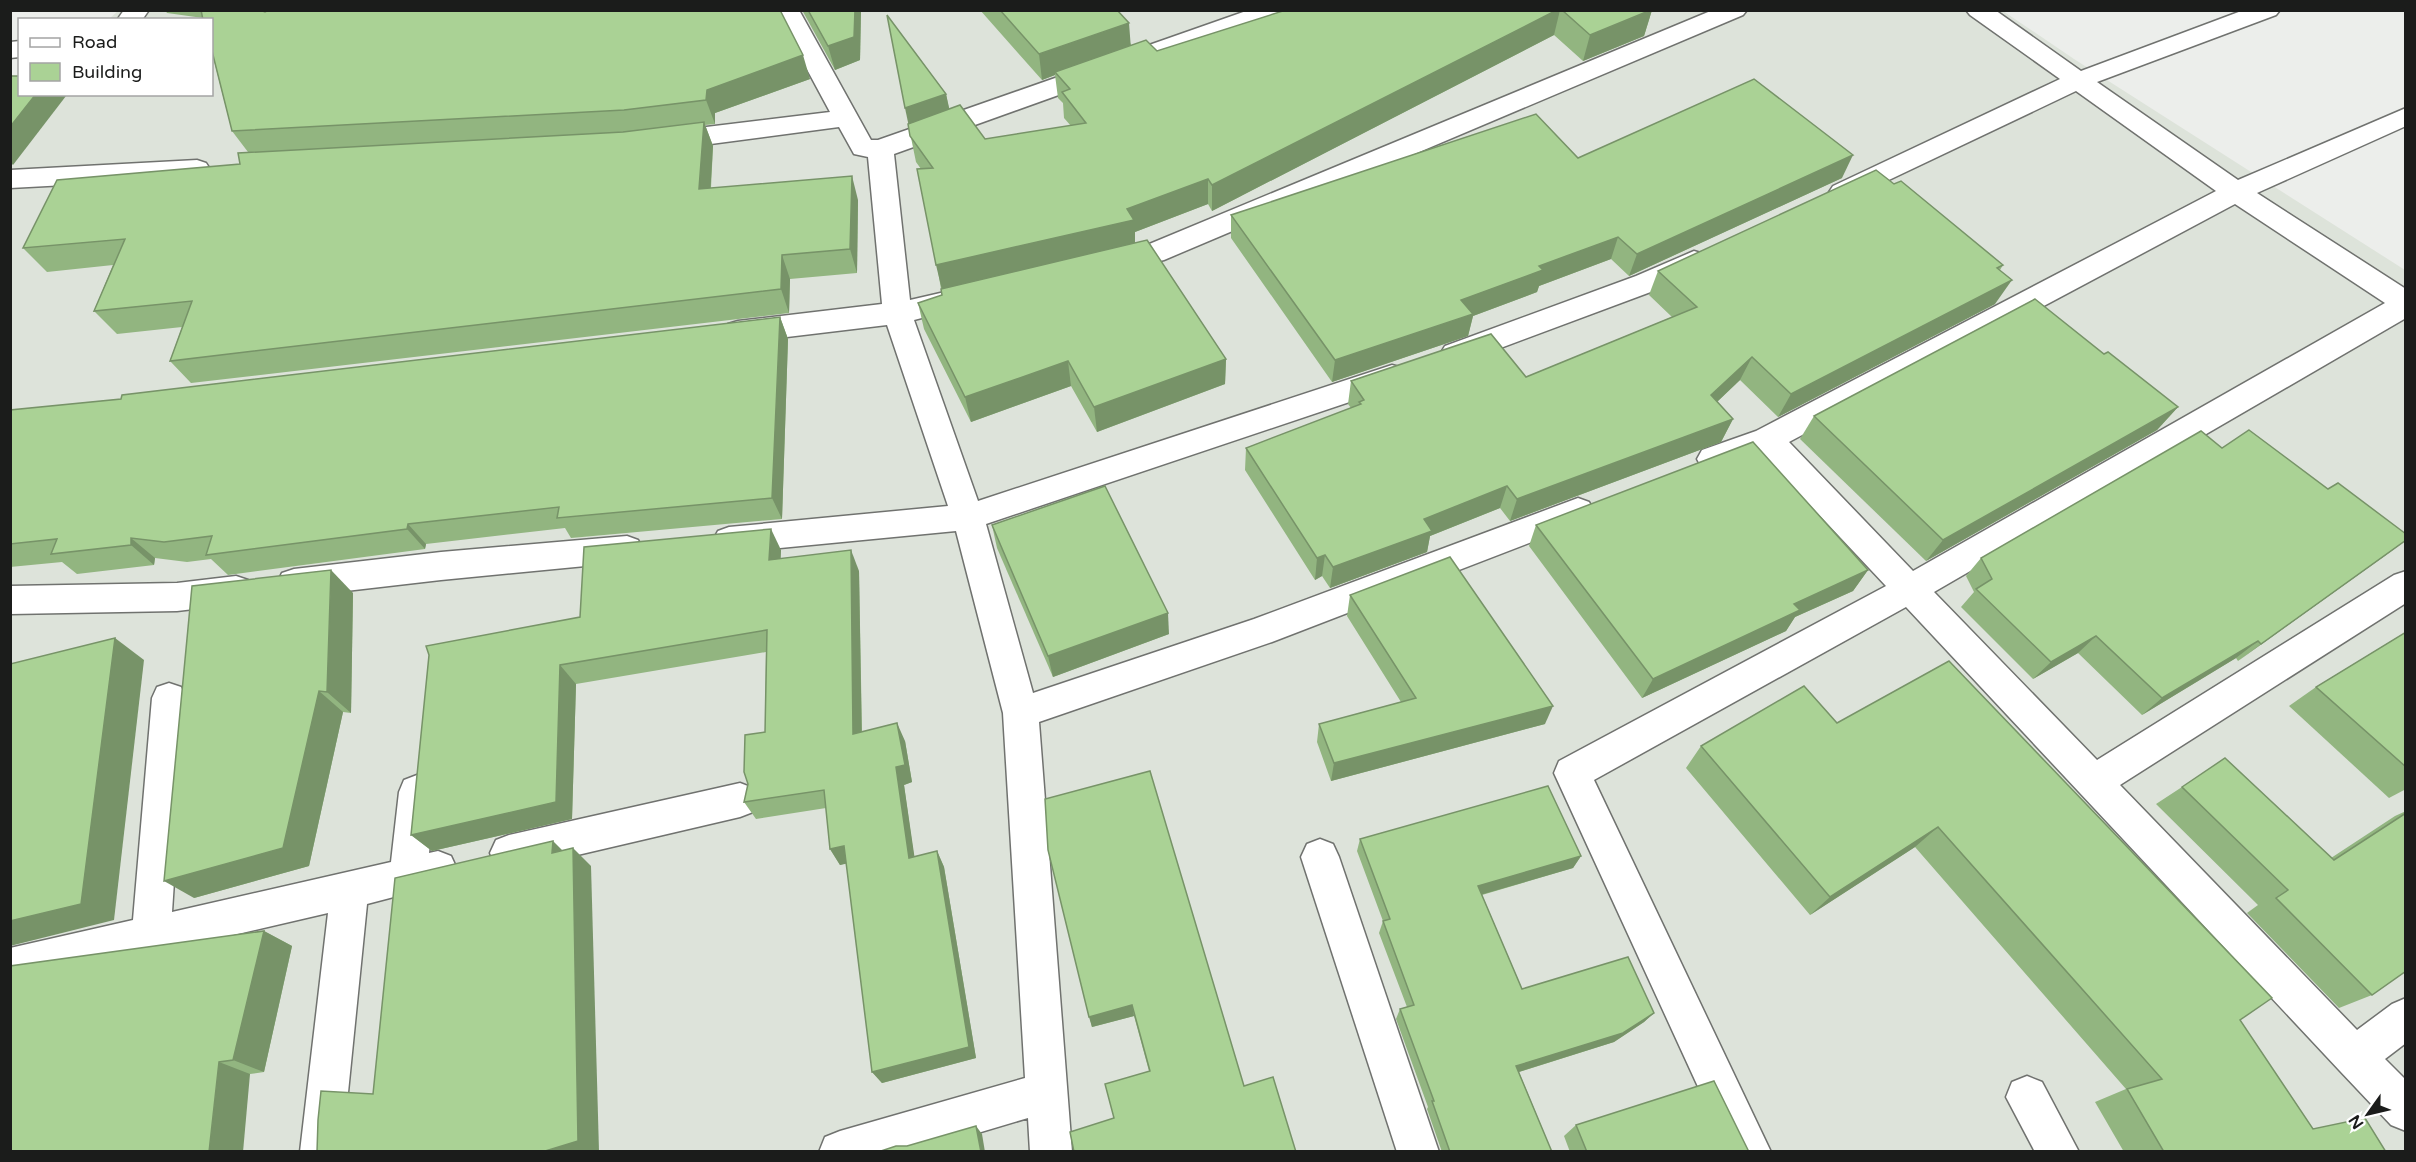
<svg xmlns="http://www.w3.org/2000/svg" width="2416" height="1162" viewBox="0 0 2416 1162" font-family="'Varela Round',sans-serif">
  <rect width="100%" height="100%" fill="#eceeeb"/>
  <polygon fill="#dde3da" points="118,11 2003,11 2074,59 2405,270 2405,1151 11,1151 10,122 37,95 212,94 212,20 109,19"/>
  <g fill="none" stroke-linecap="round" stroke-linejoin="round">
    <g stroke="#70726f" stroke-width="3">
      <g id="street">
        <polygon points="124,10 149,10 142,20 117,20"/>
        <polygon points="775,10 799,10 871,140 878,140 1249,10 1286,10 1282,15 894,154 910,300 962,288 972,291 976,298 972,305 914,320 978,501 1392,365 1403,368 1407,376 1403,384 986,524 1033,693 1254,619 1578,498 1589,502 1594,511 1589,520 1272,642 1039,722 1072,1152 1030,1152 1028,1118 914,1152 819,1152 825,1137 840,1131 1025,1078 1003,713 956,531 729,553 718,549 713,540 718,531 729,527 948,506 887,325 738,343 728,340 723,332 728,324 738,321 882,304 868,157 854,154 839,127 665,150 656,147 652,141 656,135 665,132 830,112"/>
        <polygon points="1713,10 1747,10 1743,15 1164,260 1112,273 1102,270 1098,263 1102,256 1147,245"/>
        <path d="M 1966,10 L 1995,10 L 2081,71 L 2244,10 L 2280,10 L 2276,15 L 2097,82 L 2238,180 L 2406,108 L 2406,126 L 2257,193 L 2406,289 L 2406,318 L 1934,592 L 2097,760 L 2394,575 L 2406,571 L 2406,603 L 2120,785 L 2357,1030 L 2392,1004 L 2406,998 L 2406,1043 L 2385,1059 L 2406,1080 L 2406,1131 L 2391,1125 L 2340,1071 L 1906,607 L 1594,780 L 1771,1152 L 1728,1152 L 1554,773 L 1559,761 L 1886,586 L 1762,454 L 1713,471 L 1702,468 L 1697,459 L 1702,450 L 1756,431 L 2216,191 L 2076,91 L 1851,198 L 1842,201 L 1833,198 L 1829,192 L 1833,186 L 2060,79 L 1970,15 ZM 2235,204 L 2385,303 L 1913,571 L 1789,442 Z"/>
        <polygon points="20,41 20,57 10,58 10,42"/>
        <polygon points="197,160 206,163 210,169 206,175 197,178 10,188 10,170"/>
        <polygon points="1694,251 1704,254 1708,261 1704,268 1656,290 1455,365 1445,362 1440,354 1445,346 1636,276"/>
        <polygon points="627,536 638,540 643,549 638,558 627,562 441,580 294,597 282,593 277,583 282,573 294,569 441,552"/>
        <polygon points="236,576 248,580 253,590 248,600 236,604 177,611 10,614 10,586 177,583"/>
        <polygon points="169,683 181,687 186,698 172,912 391,862 399,792 404,780 417,775 430,780 435,792 429,853 438,851 451,856 457,869 451,882 367,904 342,1152 300,1152 328,913 10,987 10,948 133,920 152,698 157,687"/>
        <polygon points="740,783 753,788 758,800 753,812 740,817 509,871 496,866 490,853 496,840 509,835"/>
        <polygon points="1320,839 1333,844 1339,857 1439,1152 1397,1152 1301,857 1307,844"/>
        <polygon points="2027,1076 2042,1082 2079,1152 2035,1152 2006,1097 2012,1082"/>
      </g>
    </g>
    <use href="#street" fill="#fff" fill-rule="evenodd"/>
  </g>
  <g fill="#92b580">
    <polygon points="165,10 780,10 810,79 715,113 715,124 705,125 713,146 711,188 858,200 857,273 790,279 789,313 191,383 170,361 182,327 117,334 94,311 113,265 47,272 23,248 240,164 248,152 232,131 203,18 167,13"/>
    <polygon points="802,10 861,10 860,60 835,70"/>
    <polygon points="980,10 1117,10 1131,45 1157,51 1286,10 1652,10 1644,36 1583,61 1554,35 1212,211 1208,204 1135,232 1135,243 1226,359 1225,384 1097,432 1071,386 971,422 924,329 918,303 942,295 921,169 916,162 908,123 946,94 949,109 985,139 1071,126 1064,118 1063,103 1058,98 1055,75 1042,80"/>
    <polygon points="1578,158 1842,178 1629,276 1611,259 1539,286 1537,292 1473,316 1468,336 1332,382 1231,238 1231,215"/>
    <polygon points="2003,265 2000,270 1995,304 1778,417 1740,380 1717,402 1733,419 1721,442 1510,521 1500,508 1430,536 1427,552 1330,588 1322,576 1315,580 1245,470 1246,448 1351,408 1348,404 1351,381 1526,377 1672,317 1649,295 1658,271"/>
    <polygon points="780,317 788,339 782,519 571,538 565,528 426,544 425,549 228,575 211,559 187,562 155,558 154,565 77,574 62,562 10,567 10,410 121,399"/>
    <polygon points="2104,354 2178,407 2157,430 1926,561 1800,439 1814,416"/>
    <polygon points="2222,448 2328,489 2406,540 2238,661 2236,658 2142,715 2078,653 2033,679 1961,607 1974,592 1966,576 1981,558"/>
    <polygon points="992,525 1169,634 1053,677 997,548"/>
    <polygon points="1536,525 1868,570 1853,591 1795,617 1786,631 1642,698 1529,546"/>
    <polygon points="781,550 780,559 859,571 862,732 905,741 912,782 904,785 914,857 937,851 944,867 976,1058 882,1083 872,1072 847,863 840,865 830,849 826,808 756,819 744,802 765,732 766,652 576,684 572,819 432,851 411,835 429,655 580,617"/>
    <polygon points="353,593 351,713 343,712 309,866 194,898"/>
    <polygon points="1350,595 1545,724 1331,781 1317,742 1319,724 1401,702 1347,616"/>
    <polygon points="2406,632 2406,789 2389,798 2289,706 2316,687"/>
    <polygon points="1837,723 2240,1020 2313,1129 2386,1152 2124,1152 2095,1102 2126,1089 1915,847 1810,915 1686,768 1701,746"/>
    <polygon points="2182,787 2331,858 2395,816 2406,811 2406,971 2372,995 2339,1008 2247,913 2258,905 2156,804"/>
    <polygon points="1360,839 1581,856 1573,868 1482,895 1522,989 1654,1013 1644,1022 1614,1042 1519,1072 1552,1152 1442,1152 1427,1109 1428,1107 1396,1019 1400,1009 1407,1007 1379,933 1383,921 1357,851"/>
    <polygon points="1048,850 1244,1086 1114,1118 1149,1071 1134,1016 1092,1027"/>
    <polygon points="264,931 292,946 264,1072 250,1074 10,1152"/>
    <polygon points="1576,1125 1749,1152 1570,1152 1564,1136"/>
  </g>
  <g fill="#779368">
    <polygon points="855,10 861,10 860,60 835,70 828,46"/>
    <polygon points="1557,10 1560,10 1554,35 1212,211 1212,185"/>
    <polygon points="1652,10 1644,36 1583,61 1590,35"/>
    <polygon points="1129,23 1131,49 1055,72 1055,75 1042,80 1039,54"/>
    <polygon points="803,55 810,79 715,113 715,124 706,100 707,90"/>
    <polygon points="36,94 65,94 66,96 13,165 10,162 10,127"/>
    <polygon points="946,94 950,112 909,127 905,108"/>
    <polygon points="704,122 713,146 709,213 699,189"/>
    <polygon points="1853,155 1842,178 1629,276 1637,254"/>
    <polygon points="852,176 858,200 857,273 850,249"/>
    <polygon points="1208,179 1208,204 1135,232 1135,245 942,290 936,265 1127,209"/>
    <polygon points="1618,237 1611,259 1539,286 1537,292 1473,316 1468,336 1332,382 1335,360 1461,300 1539,266"/>
    <polygon points="782,255 790,279 789,313 781,289"/>
    <polygon points="2012,280 1995,304 1778,417 1791,394"/>
    <polygon points="780,317 788,339 782,519 772,498"/>
    <polygon points="1752,357 1740,380 1700,418 1711,395"/>
    <polygon points="1226,359 1225,384 1097,432 1094,407"/>
    <polygon points="1068,361 1071,386 971,422 965,397"/>
    <polygon points="2178,407 2157,430 1926,561 1943,540"/>
    <polygon points="1733,419 1721,442 1510,521 1517,499"/>
    <polygon points="1507,486 1500,508 1430,536 1427,552 1330,588 1333,567 1424,519"/>
    <polygon points="408,524 426,544 425,549 407,529"/>
    <polygon points="771,529 781,550 780,581 769,560"/>
    <polygon points="131,538 155,558 154,565 131,545"/>
    <polygon points="2406,540 2386,555 2238,661 2261,644"/>
    <polygon points="851,550 859,571 862,752 853,734"/>
    <polygon points="1325,555 1322,576 1315,580 1317,558"/>
    <polygon points="331,570 353,593 351,713 327,692"/>
    <polygon points="1868,570 1853,591 1795,617 1786,631 1642,698 1653,679 1794,604"/>
    <polygon points="1168,613 1169,634 1053,677 1048,656"/>
    <polygon points="2096,636 2078,653 2033,679 2051,662"/>
    <polygon points="115,638 144,660 114,920 10,946 10,921"/>
    <polygon points="2258,641 2236,658 2142,715 2162,698"/>
    <polygon points="560,665 576,684 572,819 432,851 411,835"/>
    <polygon points="319,691 343,712 309,866 194,898 164,881"/>
    <polygon points="1553,706 1545,724 1331,781 1334,763"/>
    <polygon points="897,723 905,741 912,782 904,785 917,874 909,858 896,767"/>
    <polygon points="1938,827 1915,847 1810,915 1830,897"/>
    <polygon points="553,841 571,859 552,853"/>
    <polygon points="844,846 854,862 840,865 830,849"/>
    <polygon points="573,848 591,866 599,1151 542,1152"/>
    <polygon points="937,851 944,867 976,1058 882,1083 872,1072"/>
    <polygon points="1581,856 1573,868 1473,897 1478,886"/>
    <polygon points="264,931 292,946 264,1072 233,1060"/>
    <polygon points="1132,1005 1134,1016 1092,1027 1089,1017"/>
    <polygon points="1654,1013 1644,1022 1614,1042 1509,1075 1516,1066"/>
    <polygon points="219,1062 250,1074 243,1152 209,1152"/>
    <polygon points="976,1126 982,1134 985,1152 981,1152"/>
  </g>
  <g fill="#aad295" stroke="#779368" stroke-width="1.5">
    <polygon points="201,10 260,10 265,12 269,10 780,10 803,55 707,90 706,100 624,110 232,131 212,51 212,20 203,20"/>
    <polygon points="808,10 855,10 854,37 828,46"/>
    <polygon points="1000,10 1117,10 1129,23 1039,54"/>
    <polygon points="1286,10 1557,10 1212,185 1208,179 1127,209 1134,220 936,265 917,169 933,168 910,136 908,124 960,105 985,139 1086,123 1062,92 1070,89 1055,72 1146,40 1157,51"/>
    <polygon points="1562,10 1651,10 1590,35"/>
    <polygon points="887,15 946,94 905,108"/>
    <polygon points="10,76 20,76 20,94 36,94 10,127"/>
    <polygon points="1754,79 1853,155 1637,254 1618,237 1539,266 1543,270 1461,300 1473,314 1335,360 1231,215 1536,114 1578,158"/>
    <polygon points="704,122 699,189 852,176 850,249 782,255 781,289 170,361 192,301 94,311 125,239 23,248 57,180 240,164 238,153 623,132"/>
    <polygon points="1876,170 1894,184 1901,181 2003,265 1997,268 2012,280 1791,394 1752,357 1711,395 1733,419 1517,499 1507,486 1424,519 1432,531 1333,567 1325,555 1317,558 1246,448 1361,404 1359,402 1364,400 1351,381 1491,334 1526,377 1697,307 1658,271"/>
    <polygon points="1147,240 1226,359 1094,407 1068,361 965,397 918,303 942,295 941,289"/>
    <polygon points="2035,299 2104,354 2108,352 2178,407 1943,540 1814,416"/>
    <polygon points="780,317 772,498 557,518 559,507 408,524 407,529 206,555 212,536 164,542 131,538 131,545 51,554 57,539 10,544 10,410 121,399 122,395"/>
    <polygon points="2249,430 2328,489 2338,483 2406,534 2406,540 2261,644 2258,641 2162,698 2096,636 2051,662 1976,589 1992,579 1981,558 2201,431 2222,448"/>
    <polygon points="1753,442 1868,570 1794,604 1800,610 1653,679 1536,525"/>
    <polygon points="1105,486 1168,613 1048,656 992,525"/>
    <polygon points="771,529 769,560 851,550 853,734 897,723 905,765 896,767 909,858 937,851 969,1047 872,1072 844,846 830,849 824,790 744,802 748,784 744,772 745,735 765,732 767,630 560,665 556,802 411,835 429,655 426,646 580,617 584,547"/>
    <polygon points="1450,557 1553,706 1334,763 1319,724 1416,698 1350,595"/>
    <polygon points="331,570 327,692 319,691 283,848 164,881 192,586"/>
    <polygon points="2406,632 2406,767 2316,687"/>
    <polygon points="115,638 81,904 10,921 10,664"/>
    <polygon points="1949,661 2272,998 2240,1020 2313,1129 2365,1118 2386,1152 2164,1152 2127,1089 2162,1079 1938,827 1830,897 1701,746 1804,686 1837,723"/>
    <polygon points="2225,758 2334,860 2406,813 2406,971 2372,995 2276,898 2288,890 2182,787"/>
    <polygon points="1150,771 1244,1086 1273,1077 1296,1152 1074,1152 1070,1132 1114,1118 1105,1084 1150,1071 1132,1005 1089,1017 1048,850 1045,799"/>
    <polygon points="1548,786 1581,856 1478,886 1522,989 1628,957 1654,1013 1623,1033 1516,1066 1552,1152 1450,1152 1432,1101 1434,1101 1400,1009 1414,1005 1383,921 1390,919 1360,839"/>
    <polygon points="553,841 552,853 573,848 578,1141 542,1152 317,1152 318,1120 321,1091 373,1094 395,878"/>
    <polygon points="264,931 233,1060 219,1062 209,1152 10,1152 10,966"/>
    <polygon points="1714,1081 1749,1152 1587,1152 1576,1125"/>
    <polygon points="976,1126 981,1152 878,1152 896,1146 907,1146"/>
  </g>
  <rect width="2416" height="1162" fill="none" stroke="#1b1c1b" stroke-width="24"/>
  <rect x="18" y="18" width="195" height="78" fill="#ffffff" stroke="#a4a4a4" stroke-width="1.5"/>
  <rect x="30" y="38" width="30" height="9" fill="#ffffff" stroke="#a4a4a4" stroke-width="1.5"/>
  <text x="72" y="48" font-size="18" fill="#1b1c1b">Road</text>
  <rect x="30" y="63" width="30" height="18" fill="#aad295" stroke="#a4a4a4" stroke-width="1.5"/>
  <text x="72" y="78" font-size="18" fill="#1b1c1b">Building</text>
  <g transform="translate(2368 1114) rotate(236)" stroke="#ffffff" stroke-width="4.5" paint-order="stroke">
  <path d="M0-4.5L10 22L0 15L-10 22Z" fill="#1b1c1b"/>
  <text y="-9" font-size="16" font-weight="bold" text-anchor="middle" fill="#1b1c1b">N</text>
  </g>
</svg>
